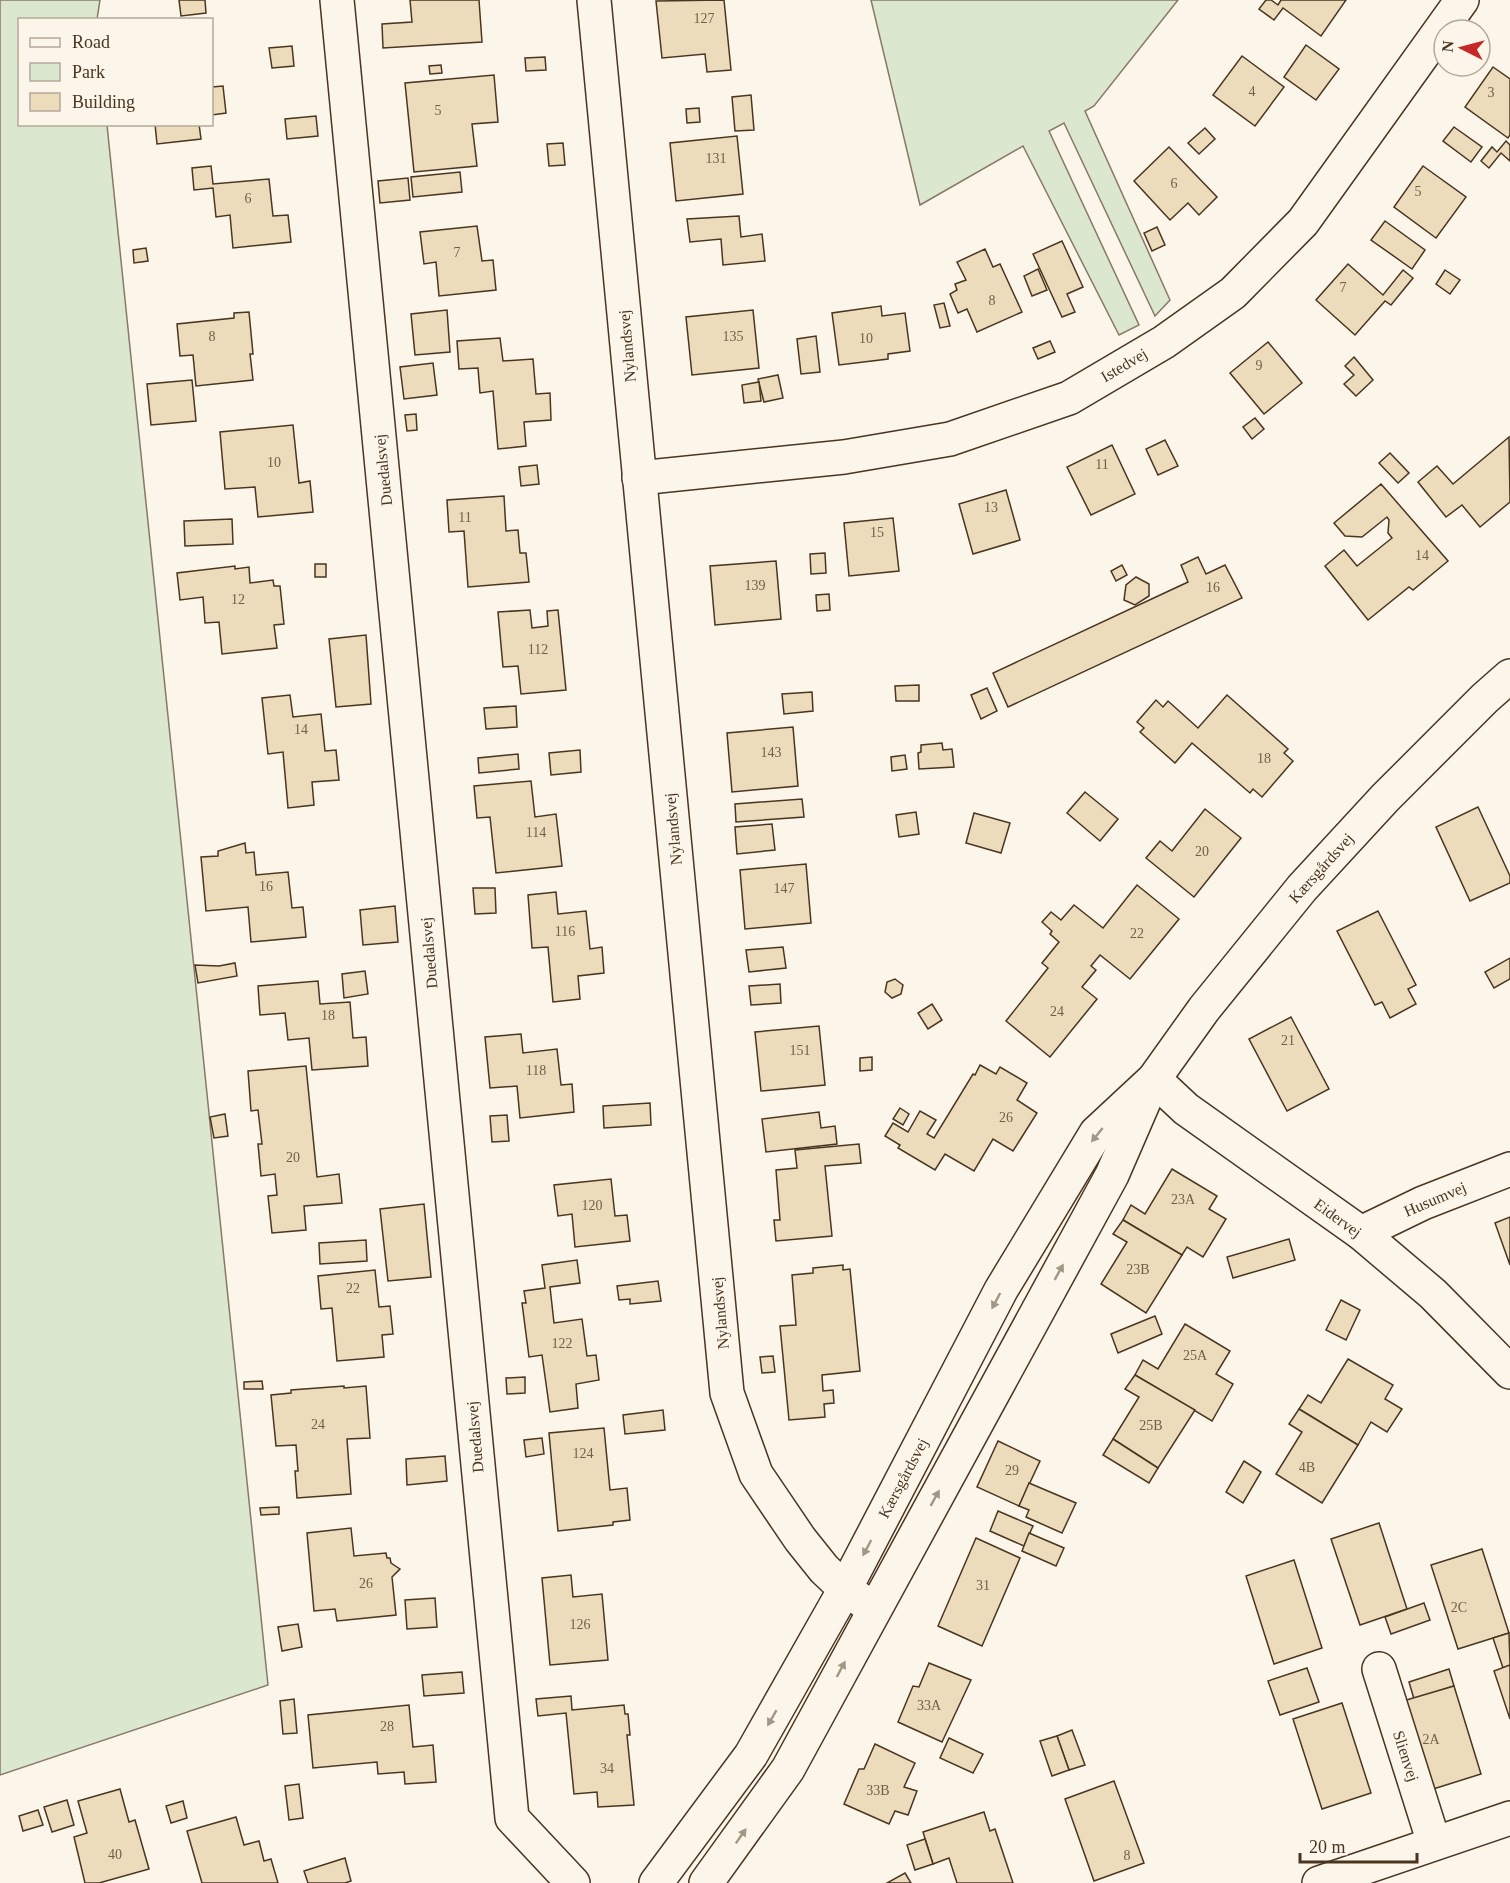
<svg xmlns="http://www.w3.org/2000/svg" width="1510" height="1883" viewBox="0 0 1510 1883" font-family="'Times New Roman',serif">
  <rect width="100%" height="100%" fill="#fbf6e9"/>
  <g fill="#dce7d0" stroke="#887966" stroke-width="1.5">
    <polygon points="0,0 100,0 97,19 20,20 20,124 107,125 268,1685 0,1775"/>
    <polygon points="871,0 1178,0 1094,106 1085,111 1170,300 1155,316 1064,123 1049,131 1139,325 1119,335 1023,146 920,205"/>
  </g>
  <g fill="#ecdcbc" stroke="#4a3520" stroke-width="1.5">
    <polygon points="179,0 205,0 206,13 181,16"/>
    <polygon points="410,0 479,0 482,42 383,48 382,24 412,22"/>
    <polygon points="724,0 731,70 707,72 705,54 662,58 656,1"/>
    <polygon points="1266,0 1271,0 1278,5 1281,0 1346,0 1321,36 1283,8 1274,20 1259,9"/>
    <polygon points="1306,45 1339,69 1316,100 1284,77"/>
    <polygon points="292,46 294,66 272,68 269,48"/>
    <polygon points="1242,56 1284,87 1255,126 1213,95"/>
    <polygon points="545,57 546,70 526,71 525,58"/>
    <polygon points="441,65 442,73 430,74 429,66"/>
    <polygon points="1493,67 1510,79 1510,135 1508,138 1465,107"/>
    <polygon points="494,75 498,122 472,124 477,166 414,172 405,83"/>
    <polygon points="223,86 226,113 212,115 212,87"/>
    <polygon points="751,95 754,130 735,131 732,97"/>
    <polygon points="699,108 700,122 687,123 686,109"/>
    <polygon points="316,116 318,136 287,139 285,119"/>
    <polygon points="155,124 199,124 201,139 157,144"/>
    <polygon points="1454,127 1482,147 1471,162 1443,141"/>
    <polygon points="1205,128 1215,139 1199,154 1188,143"/>
    <polygon points="737,136 743,194 676,201 670,143"/>
    <polygon points="1506,141 1510,145 1510,161 1501,153 1489,168 1481,161 1492,147 1497,152"/>
    <polygon points="563,143 565,165 549,166 547,144"/>
    <polygon points="1169,147 1217,197 1199,215 1188,203 1170,220 1134,181"/>
    <polygon points="211,166 213,184 269,179 273,216 288,215 291,242 233,248 230,215 216,217 213,188 194,190 192,168"/>
    <polygon points="1423,166 1466,197 1436,238 1394,207"/>
    <polygon points="460,172 462,192 413,197 411,177"/>
    <polygon points="408,178 410,200 380,203 378,181"/>
    <polygon points="739,216 741,237 762,234 765,261 723,265 721,239 690,242 687,219"/>
    <polygon points="1385,221 1425,250 1412,269 1371,240"/>
    <polygon points="477,226 482,261 493,260 496,290 439,296 436,262 424,264 420,232"/>
    <polygon points="1157,227 1165,245 1152,251 1144,233"/>
    <polygon points="1062,241 1083,287 1067,294 1075,312 1062,317 1033,254"/>
    <polygon points="146,248 148,261 134,263 133,250"/>
    <polygon points="985,249 993,267 1000,264 1022,312 977,332 967,309 958,313 950,294 957,290 955,284 966,280 957,262"/>
    <polygon points="1348,264 1383,295 1403,270 1413,278 1391,305 1385,301 1355,335 1316,300"/>
    <polygon points="1038,269 1047,290 1032,296 1024,276"/>
    <polygon points="1445,270 1460,280 1450,294 1436,284"/>
    <polygon points="944,303 950,326 940,328 934,305"/>
    <polygon points="881,306 882,316 905,313 910,351 888,354 888,359 839,365 832,313"/>
    <polygon points="447,310 450,352 415,355 411,314"/>
    <polygon points="753,310 759,368 692,375 686,317"/>
    <polygon points="249,312 253,354 250,354 253,380 196,386 193,355 180,356 177,324 234,318 234,313"/>
    <polygon points="816,336 820,372 801,374 797,339"/>
    <polygon points="500,338 503,361 533,359 536,394 550,393 551,420 524,422 526,446 498,449 493,391 480,393 478,368 459,369 457,341"/>
    <polygon points="1050,341 1055,352 1038,359 1033,348"/>
    <polygon points="1268,342 1302,383 1264,414 1230,373"/>
    <polygon points="1354,357 1373,380 1356,396 1344,384 1354,375 1345,366"/>
    <polygon points="433,363 437,395 404,399 400,367"/>
    <polygon points="778,375 783,398 764,402 758,379"/>
    <polygon points="192,380 196,421 151,425 147,384"/>
    <polygon points="759,382 761,401 744,403 742,385"/>
    <polygon points="416,414 417,430 407,431 405,415"/>
    <polygon points="1255,418 1264,429 1252,439 1243,427"/>
    <polygon points="293,425 299,483 310,481 313,512 258,517 255,487 225,489 220,432"/>
    <polygon points="1509,437 1510,502 1480,527 1462,505 1446,517 1418,482 1437,466 1453,484"/>
    <polygon points="1165,440 1178,466 1158,475 1146,449"/>
    <polygon points="1112,445 1135,494 1091,515 1067,467"/>
    <polygon points="1390,453 1409,473 1398,483 1379,463"/>
    <polygon points="537,465 539,484 521,486 519,467"/>
    <polygon points="1381,484 1448,561 1413,590 1409,587 1368,620 1325,566 1344,550 1357,566 1392,538 1388,533 1389,520 1387,517 1362,537 1345,536 1334,523"/>
    <polygon points="1006,490 1020,540 973,554 959,504"/>
    <polygon points="504,496 506,531 518,530 520,553 526,553 529,582 468,587 464,531 449,532 447,500"/>
    <polygon points="893,518 899,571 849,576 844,523"/>
    <polygon points="232,519 233,544 185,546 184,521"/>
    <polygon points="825,553 826,573 811,574 810,554"/>
    <polygon points="1198,557 1206,574 1225,565 1242,598 1008,707 993,673 1188,582 1181,565"/>
    <polygon points="776,561 781,619 715,625 710,566"/>
    <rect x="315" y="564" width="11" height="13"/>
    <polygon points="1122,565 1127,575 1116,581 1111,571"/>
    <polygon points="235,566 235,569 249,567 250,583 273,580 274,586 280,586 284,624 274,625 277,648 222,654 219,622 205,623 203,597 180,600 177,573"/>
    <polygon points="1136,577 1149,584 1149,596 1135,605 1124,600 1126,585"/>
    <polygon points="829,594 830,610 817,611 816,595"/>
    <polygon points="530,610 532,628 548,626 547,611 558,610 566,690 521,694 518,666 503,667 498,612"/>
    <polygon points="366,635 371,704 336,707 329,639"/>
    <polygon points="919,685 919,701 896,701 895,686"/>
    <polygon points="987,688 997,711 981,719 971,695"/>
    <polygon points="812,692 813,711 784,714 782,694"/>
    <polygon points="290,695 293,717 321,714 325,751 336,750 339,780 312,782 314,805 288,808 283,752 268,754 262,698"/>
    <polygon points="1227,695 1288,749 1284,753 1293,761 1262,797 1253,789 1250,793 1192,743 1175,763 1140,732 1144,728 1137,722 1156,700 1163,707 1168,701 1198,728"/>
    <polygon points="516,706 517,727 486,729 484,708"/>
    <polygon points="793,727 798,786 732,792 727,733"/>
    <polygon points="942,743 943,750 952,749 954,767 919,769 918,753 921,752 921,745"/>
    <polygon points="580,750 581,772 551,775 549,753"/>
    <polygon points="518,754 519,769 479,773 478,758"/>
    <polygon points="905,755 907,769 892,771 891,757"/>
    <polygon points="531,781 535,817 556,814 562,866 496,873 490,817 477,818 474,786"/>
    <polygon points="1085,792 1118,819 1100,841 1067,813"/>
    <polygon points="802,799 804,817 736,822 735,804"/>
    <polygon points="1478,807 1510,876 1510,883 1470,901 1436,827"/>
    <polygon points="1205,809 1241,838 1194,897 1146,858 1160,841 1172,851"/>
    <polygon points="916,812 919,834 899,837 896,815"/>
    <polygon points="974,813 1010,823 1001,853 966,843"/>
    <polygon points="772,824 775,850 737,854 735,827"/>
    <polygon points="245,843 246,853 254,852 256,875 288,872 292,908 303,907 306,937 251,942 248,907 206,911 201,857 218,856 218,851"/>
    <polygon points="806,864 811,923 745,929 740,870"/>
    <polygon points="1137,885 1179,919 1130,979 1100,955 1091,966 1096,970 1082,987 1097,999 1050,1057 1006,1021 1048,968 1042,963 1059,942 1050,934 1052,931 1042,922 1051,912 1061,920 1074,905 1103,928"/>
    <polygon points="473,888 495,888 496,913 475,914"/>
    <polygon points="556,892 558,914 586,911 590,949 602,947 604,973 578,976 580,999 553,1002 548,947 532,948 528,895"/>
    <polygon points="395,906 398,942 363,945 360,910"/>
    <polygon points="1378,911 1416,985 1408,989 1416,1004 1390,1018 1382,1002 1375,1005 1337,931"/>
    <polygon points="783,947 786,968 749,972 746,950"/>
    <polygon points="1510,958 1510,979 1494,988 1485,972"/>
    <polygon points="235,963 237,976 198,983 195,965 219,966"/>
    <polygon points="365,971 368,994 344,998 342,974"/>
    <polygon points="895,979 903,985 901,994 892,998 885,992 887,982"/>
    <polygon points="318,981 320,1004 350,1002 353,1038 366,1037 368,1066 312,1070 309,1038 288,1040 285,1013 260,1015 258,986"/>
    <polygon points="780,984 781,1003 751,1005 749,986"/>
    <polygon points="932,1004 942,1020 928,1029 918,1013"/>
    <polygon points="1291,1017 1329,1089 1287,1111 1249,1039"/>
    <polygon points="819,1026 825,1085 761,1091 755,1032"/>
    <polygon points="521,1034 523,1053 557,1049 561,1085 572,1084 574,1112 520,1118 517,1086 490,1088 485,1037"/>
    <polygon points="872,1057 872,1070 860,1071 860,1058"/>
    <polygon points="980,1065 996,1074 1000,1067 1027,1083 1017,1100 1037,1113 1013,1151 993,1139 974,1171 945,1154 935,1170 898,1148 900,1145 885,1136 893,1123 908,1132 920,1111 936,1120 927,1134 934,1138 973,1074 975,1075"/>
    <polygon points="306,1066 317,1177 339,1174 342,1203 304,1206 306,1230 272,1233 268,1196 277,1195 275,1174 261,1176 258,1144 262,1144 258,1110 251,1111 248,1071"/>
    <polygon points="650,1103 651,1125 604,1128 603,1106"/>
    <polygon points="900,1108 909,1114 903,1125 893,1119"/>
    <polygon points="819,1112 821,1128 835,1126 837,1144 766,1152 762,1119"/>
    <polygon points="225,1114 228,1136 214,1138 210,1117"/>
    <polygon points="507,1115 509,1141 492,1142 490,1116"/>
    <polygon points="859,1144 861,1163 825,1166 832,1236 776,1241 774,1220 780,1220 776,1170 797,1168 795,1150"/>
    <polygon points="1172,1169 1217,1196 1209,1209 1226,1219 1203,1257 1187,1247 1182,1255 1123,1220 1131,1205 1145,1214"/>
    <polygon points="611,1179 615,1216 627,1215 630,1241 575,1247 572,1214 558,1216 554,1185"/>
    <polygon points="424,1204 431,1277 388,1281 380,1209"/>
    <polygon points="1510,1217 1510,1265 1495,1223"/>
    <polygon points="1123,1220 1182,1255 1146,1313 1101,1284 1127,1242 1113,1234"/>
    <polygon points="1289,1239 1295,1260 1233,1278 1227,1257"/>
    <polygon points="366,1240 367,1261 320,1264 319,1243"/>
    <polygon points="577,1260 580,1283 550,1287 554,1323 582,1319 587,1356 596,1355 599,1380 576,1384 578,1408 550,1412 542,1355 529,1357 522,1303 526,1303 524,1291 545,1288 542,1265"/>
    <polygon points="843,1265 843,1270 850,1269 860,1371 822,1375 823,1391 833,1390 834,1403 824,1404 825,1417 789,1420 780,1326 796,1325 792,1275 813,1273 813,1268"/>
    <polygon points="375,1270 379,1307 390,1306 393,1334 382,1335 384,1357 337,1361 332,1308 321,1309 318,1276"/>
    <polygon points="658,1281 661,1301 630,1304 630,1299 619,1300 617,1286"/>
    <polygon points="1341,1300 1360,1310 1346,1340 1326,1330"/>
    <polygon points="1155,1316 1162,1334 1118,1353 1111,1334"/>
    <polygon points="1185,1324 1230,1351 1216,1374 1233,1384 1212,1421 1135,1375 1143,1360 1158,1369"/>
    <polygon points="773,1356 775,1372 762,1373 760,1357"/>
    <polygon points="1348,1359 1393,1385 1385,1399 1402,1409 1387,1432 1371,1422 1358,1445 1299,1409 1308,1395 1321,1403"/>
    <polygon points="1135,1375 1195,1410 1158,1468 1113,1439 1139,1397 1125,1389"/>
    <polygon points="525,1377 525,1393 507,1394 506,1378"/>
    <polygon points="262,1381 263,1389 244,1389 244,1382"/>
    <polygon points="344,1386 344,1388 366,1386 370,1438 347,1439 351,1494 297,1498 295,1471 298,1471 296,1445 276,1446 271,1395 291,1393 291,1390"/>
    <polygon points="1299,1409 1358,1445 1322,1503 1276,1474 1302,1432 1289,1424"/>
    <polygon points="663,1410 665,1430 625,1434 623,1415"/>
    <polygon points="604,1428 610,1490 627,1488 630,1520 613,1522 613,1525 558,1531 549,1433"/>
    <polygon points="542,1438 544,1454 526,1457 524,1440"/>
    <polygon points="1113,1439 1158,1468 1149,1483 1103,1455"/>
    <polygon points="998,1441 1040,1461 1019,1506 977,1487"/>
    <polygon points="445,1456 447,1481 407,1485 406,1459"/>
    <polygon points="1244,1461 1261,1472 1243,1503 1226,1492"/>
    <polygon points="1029,1483 1076,1503 1062,1533 1026,1517 1029,1510 1019,1506"/>
    <polygon points="279,1507 279,1514 261,1515 260,1508"/>
    <polygon points="998,1511 1033,1526 1024,1546 990,1531"/>
    <polygon points="1379,1523 1407,1609 1360,1625 1331,1539"/>
    <polygon points="351,1528 354,1556 386,1553 387,1558 390,1558 391,1563 400,1569 392,1577 396,1615 337,1621 335,1609 314,1611 307,1533"/>
    <polygon points="1029,1533 1064,1548 1056,1566 1022,1551"/>
    <polygon points="976,1538 1020,1558 982,1646 938,1626"/>
    <polygon points="1482,1549 1509,1633 1458,1649 1431,1565"/>
    <polygon points="1294,1560 1322,1648 1274,1664 1246,1576"/>
    <polygon points="571,1575 573,1597 602,1594 608,1660 550,1665 542,1578"/>
    <polygon points="435,1598 437,1627 407,1629 405,1600"/>
    <polygon points="1424,1603 1430,1620 1391,1634 1385,1617"/>
    <polygon points="298,1624 302,1647 282,1651 278,1627"/>
    <polygon points="1509,1633 1510,1665 1503,1668 1493,1638"/>
    <polygon points="929,1663 971,1680 942,1742 898,1722 913,1686 919,1687"/>
    <polygon points="1510,1665 1510,1719 1494,1671"/>
    <polygon points="1307,1668 1319,1702 1280,1715 1268,1681"/>
    <polygon points="1449,1669 1454,1686 1414,1699 1409,1682"/>
    <polygon points="462,1672 464,1693 424,1696 422,1675"/>
    <polygon points="1454,1686 1481,1774 1430,1790 1403,1701"/>
    <polygon points="571,1696 572,1710 624,1705 625,1714 628,1714 630,1735 627,1735 634,1805 598,1807 597,1792 574,1794 566,1713 538,1716 536,1699"/>
    <polygon points="294,1699 297,1733 283,1734 280,1701"/>
    <polygon points="1342,1703 1371,1793 1322,1809 1293,1719"/>
    <polygon points="409,1705 413,1747 433,1745 436,1782 405,1784 404,1772 378,1774 377,1762 313,1768 308,1715"/>
    <polygon points="1072,1730 1085,1765 1069,1770 1057,1736"/>
    <polygon points="1057,1736 1069,1770 1052,1776 1040,1741"/>
    <polygon points="949,1738 983,1754 973,1773 940,1758"/>
    <polygon points="875,1744 915,1763 904,1787 917,1791 908,1815 895,1811 889,1824 844,1804 859,1769 864,1769"/>
    <polygon points="1114,1781 1144,1863 1094,1881 1065,1799"/>
    <polygon points="299,1784 303,1818 289,1820 285,1786"/>
    <polygon points="120,1789 129,1822 135,1820 149,1869 99,1883 85,1883 74,1837 87,1833 78,1801"/>
    <polygon points="67,1800 74,1825 52,1832 44,1807"/>
    <polygon points="183,1801 187,1818 171,1823 166,1806"/>
    <polygon points="38,1810 43,1825 23,1831 19,1816"/>
    <polygon points="984,1812 990,1831 995,1829 1013,1883 957,1883 949,1858 933,1864 923,1832"/>
    <polygon points="236,1817 244,1845 259,1841 264,1861 271,1859 278,1883 202,1883 187,1831"/>
    <polygon points="925,1839 933,1864 915,1870 907,1845"/>
    <polygon points="345,1858 351,1881 345,1883 308,1883 304,1871"/>
    <polygon points="905,1873 911,1883 887,1883"/>
  </g>
  <g fill="none" stroke-linecap="round" stroke-linejoin="round">
    <g stroke="#4a3520" stroke-width="36">
      <g id="minor">
        <polyline points="337,0 512,1818 573,1883"/>
        <polyline points="639,478 844,457 950,439 1069,398 1164,342 1233,293 1303,222 1462,0"/>
        <polyline points="1361,1233 1423,1203 1510,1169"/>
        <polyline points="1379,1669 1434,1843"/>
        <polyline points="1319,1883 1510,1818"/>
      </g>
    </g>
    <g stroke="#4a3520" stroke-width="36">
      <g id="tertiary">
        <polyline points="594,0 727,1393 756,1474 800,1539 824,1569 845,1589 874,1609"/>
        <polyline points="1154,1079 1186,1109 1361,1233 1433,1294 1510,1372"/>
        <polyline points="656,1883 751,1755 845,1589 1001,1290 1096,1133 1154,1079 1204,1009 1302,888 1385,798 1485,698 1510,676"/>
        <polyline points="706,1883 788,1769 1112,1175 1148,1092"/>
      </g>
    </g>
    <use href="#minor" stroke="#fbf6e9" stroke-width="33"/>
    <use href="#tertiary" stroke="#fbf6e9" stroke-width="33"/>
  </g>
  <defs><path id="oneway-solid" d="M-6-.8H1V-3.2L6.5 0L1 3.2V.8H-6Z" transform="scale(1.5)"/></defs>
  <g fill="#a29684">
    <use href="#oneway-solid" transform="translate(1097 1135) rotate(129)"/>
    <use href="#oneway-solid" transform="translate(1059 1272) rotate(-61)"/>
    <use href="#oneway-solid" transform="translate(996 1301) rotate(118)"/>
    <use href="#oneway-solid" transform="translate(935 1498) rotate(-61)"/>
    <use href="#oneway-solid" transform="translate(867 1548) rotate(118)"/>
    <use href="#oneway-solid" transform="translate(841 1669) rotate(-62)"/>
    <use href="#oneway-solid" transform="translate(772 1718) rotate(120)"/>
    <use href="#oneway-solid" transform="translate(741 1836) rotate(-55)"/>
  </g>
  <g text-anchor="middle" dominant-baseline="central" stroke-width="4.5" stroke-linejoin="round" paint-order="stroke">
    <g font-size="14" fill="#725f47">
      <text x="704" y="18">127</text>
      <text x="1252" y="91">4</text>
      <text x="1491" y="92">3</text>
      <text x="438" y="110">5</text>
      <text x="716" y="158">131</text>
      <text x="1174" y="183">6</text>
      <text x="1418" y="191">5</text>
      <text x="248" y="198">6</text>
      <text x="457" y="252">7</text>
      <text x="1343" y="287">7</text>
      <text x="992" y="300">8</text>
      <text x="212" y="336">8</text>
      <text x="733" y="336">135</text>
      <text x="866" y="338">10</text>
      <text x="1259" y="365">9</text>
      <text x="274" y="462">10</text>
      <text x="1102" y="464">11</text>
      <text x="991" y="507">13</text>
      <text x="465" y="517">11</text>
      <text x="877" y="532">15</text>
      <text x="1422" y="555">14</text>
      <text x="755" y="585">139</text>
      <text x="1213" y="587">16</text>
      <text x="238" y="599">12</text>
      <text x="538" y="649">112</text>
      <text x="301" y="729">14</text>
      <text x="771" y="752">143</text>
      <text x="1264" y="758">18</text>
      <text x="536" y="832">114</text>
      <text x="1202" y="851">20</text>
      <text x="266" y="886">16</text>
      <text x="784" y="888">147</text>
      <text x="565" y="931">116</text>
      <text x="1137" y="933">22</text>
      <text x="1057" y="1011">24</text>
      <text x="328" y="1015">18</text>
      <text x="1288" y="1040">21</text>
      <text x="800" y="1050">151</text>
      <text x="536" y="1070">118</text>
      <text x="1006" y="1117">26</text>
      <text x="293" y="1157">20</text>
      <text x="1183" y="1199">23A</text>
      <text x="592" y="1205">120</text>
      <text x="1138" y="1269">23B</text>
      <text x="353" y="1288">22</text>
      <text x="562" y="1343">122</text>
      <text x="1195" y="1355">25A</text>
      <text x="318" y="1424">24</text>
      <text x="1151" y="1425">25B</text>
      <text x="583" y="1453">124</text>
      <text x="1307" y="1467">4B</text>
      <text x="1012" y="1470">29</text>
      <text x="366" y="1583">26</text>
      <text x="983" y="1585">31</text>
      <text x="1459" y="1607">2C</text>
      <text x="580" y="1624">126</text>
      <text x="929" y="1705">33A</text>
      <text x="387" y="1726">28</text>
      <text x="1431" y="1739">2A</text>
      <text x="607" y="1768">34</text>
      <text x="878" y="1790">33B</text>
      <text x="115" y="1854">40</text>
      <text x="1127" y="1855">8</text>
    </g>
    <g font-size="16" fill="#4a3520" stroke="#fbf6e9">
      <text transform="translate(627 346) rotate(-95)">Nylandsvej</text>
      <text transform="translate(1124 365) rotate(-31)">Istedvej</text>
      <text transform="translate(383 470) rotate(-96)">Duedalsvej</text>
      <text transform="translate(673 829) rotate(-95)">Nylandsvej</text>
      <text transform="translate(1321 868) rotate(-48)">Kærsgårdsvej</text>
      <text transform="translate(429 953) rotate(-95)">Duedalsvej</text>
      <text transform="translate(1435 1199) rotate(-23)">Husumvej</text>
      <text transform="translate(1338 1218) rotate(36)">Eidervej</text>
      <text transform="translate(720 1313) rotate(-95)">Nylandsvej</text>
      <text transform="translate(475 1437) rotate(-95)">Duedalsvej</text>
      <text transform="translate(903 1478) rotate(-62)">Kærsgårdsvej</text>
      <text transform="translate(1406 1756) rotate(72)">Slienvej</text>
    </g>
  </g>
  <rect x="18" y="18" width="195" height="108" fill="#fbf6e9" stroke="#b4a999" stroke-width="1.5"/>
  <rect x="30" y="38" width="30" height="9" fill="#fbf6e9" stroke="#b4a999" stroke-width="1.5"/>
  <text x="72" y="48" font-size="18" fill="#4a3520">Road</text>
  <rect x="30" y="63" width="30" height="18" fill="#dce7d0" stroke="#b4a999" stroke-width="1.5"/>
  <text x="72" y="78" font-size="18" fill="#4a3520">Park</text>
  <rect x="30" y="93" width="30" height="18" fill="#ecdcbc" stroke="#b4a999" stroke-width="1.5"/>
  <text x="72" y="108" font-size="18" fill="#4a3520">Building</text>
  <g transform="translate(1462 48) rotate(276)"><circle r="28" fill="#fbf6e9" stroke="#b4a999" stroke-width="1.5"/>
  <path d="M0-4.5L10 22L0 15L-10 22Z" fill="#c62828"/>
  <text y="-9" font-size="16" font-weight="bold" text-anchor="middle" fill="#4a3520">N</text>
  </g>
  <path d="M1300 1853v9h117v-9" fill="none" stroke="#4a3520" stroke-width="3"/>
  <text x="1309" y="1853" font-size="18" fill="#4a3520" stroke="#fbf6e9" stroke-width="4.5" paint-order="stroke">20 m</text>
</svg>
